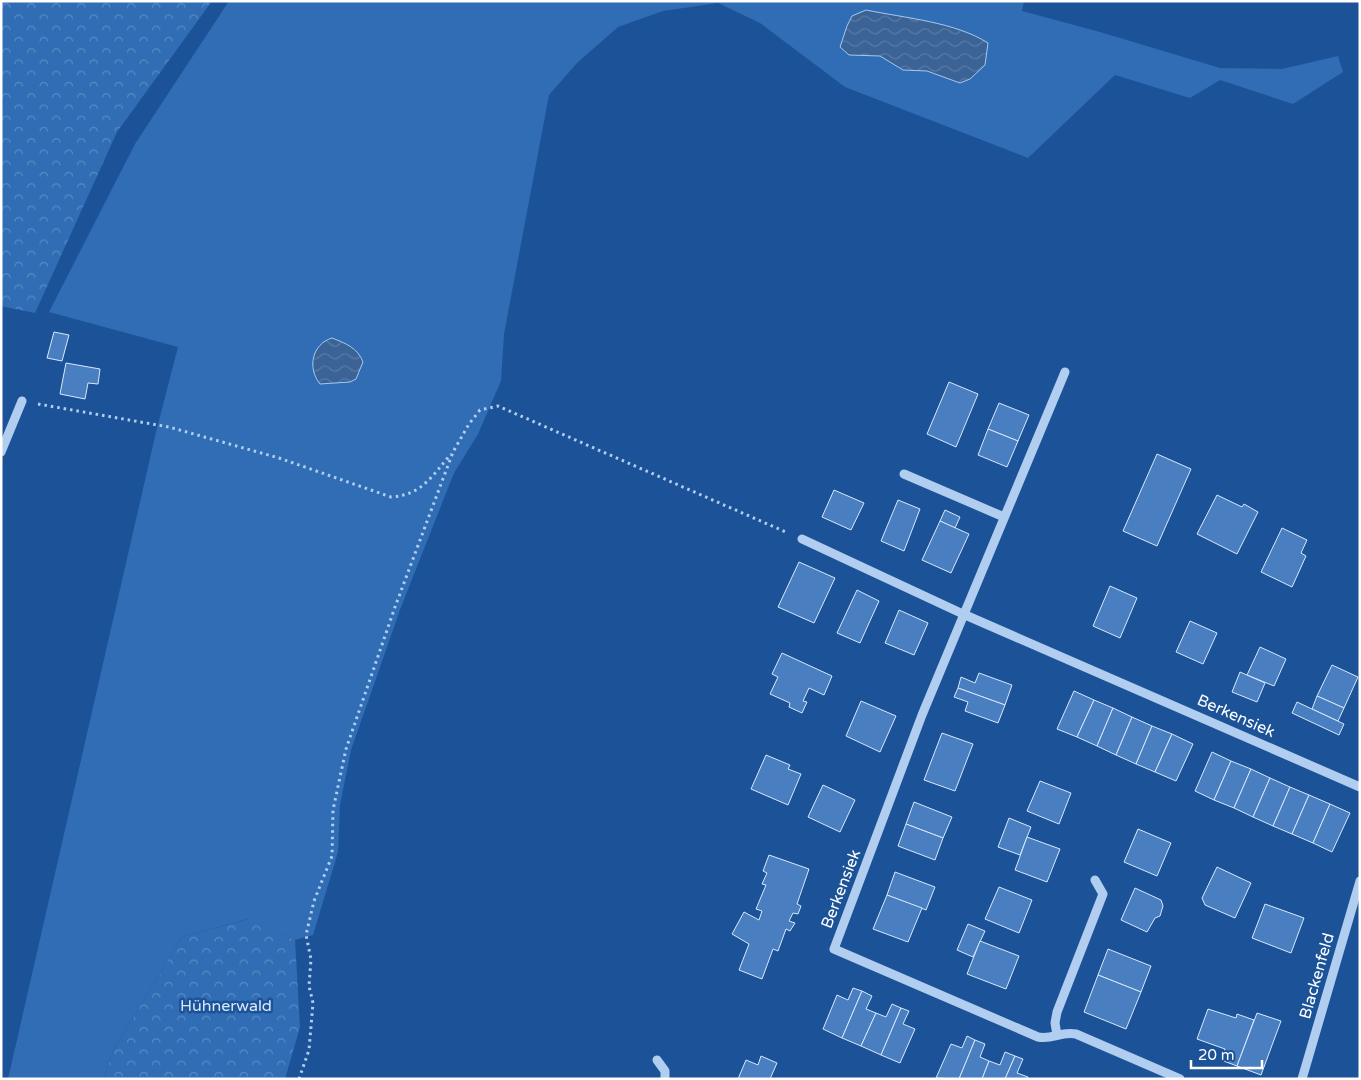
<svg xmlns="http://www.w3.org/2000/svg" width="1361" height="1080" viewBox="0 0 1361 1080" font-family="'Varela Round',sans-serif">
  <defs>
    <pattern id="forest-crowns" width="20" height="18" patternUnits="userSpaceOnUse" patternTransform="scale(1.25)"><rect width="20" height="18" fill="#306db5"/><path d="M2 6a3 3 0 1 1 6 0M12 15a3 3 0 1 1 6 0" fill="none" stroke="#598ac4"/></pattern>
    <pattern id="water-waves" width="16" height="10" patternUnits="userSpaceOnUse" patternTransform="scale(1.25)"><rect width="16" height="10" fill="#3c6395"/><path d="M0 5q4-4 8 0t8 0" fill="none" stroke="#597aa5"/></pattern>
  </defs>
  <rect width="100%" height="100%" fill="#1c5398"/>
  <polygon fill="#306db5" points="229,1 1024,1 1022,11 1100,32 1220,68 1282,69 1338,56 1343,72 1293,104 1220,80 1190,98 1115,75 1028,158 845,87 760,23 718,3 663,11 618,27 577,63 549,95 504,334 501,381 478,434 454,473 401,607 351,750 340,805 338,852 313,935 295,940 248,919 182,937 114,1049 103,1079 8,1079 156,432 178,347 49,312 135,144"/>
  <g fill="url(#forest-crowns)">
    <polygon points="1,1 212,1 117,132 35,313 1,306"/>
    <polygon points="249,919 295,940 300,1027 285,1079 103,1079 114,1049 182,937"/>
  </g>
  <g fill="url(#water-waves)" stroke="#a4c9f2">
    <path d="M 866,10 C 905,18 955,22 988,43 L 985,65 L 970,79 L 960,83 L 927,71 L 903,70 L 880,56 L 849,55 L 840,47 L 847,26 L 852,16 Z"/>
    <path d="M 332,338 C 345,343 358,348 363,362 L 356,379 L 350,382 L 320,384 C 307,368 312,344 332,338 Z"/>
  </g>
  <g fill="#497fc0" stroke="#d8e8fb">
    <polygon points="54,332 69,335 62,361 47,358"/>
    <polygon points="66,363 100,369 98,384 88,383 85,399 60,394"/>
    <polygon points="949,382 978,394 956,447 927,434"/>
    <polygon points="999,403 1029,415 1018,441 988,429"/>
    <polygon points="988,429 1018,441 1007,467 978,455"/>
    <polygon points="1157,454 1191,469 1157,546 1123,531"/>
    <polygon points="834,490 864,503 851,530 822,517"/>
    <polygon points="1217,495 1242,507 1244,504 1258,512 1237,554 1197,534"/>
    <polygon points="898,500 920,509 904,551 881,541"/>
    <polygon points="945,510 960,517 955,528 940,521"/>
    <polygon points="940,521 969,534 951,573 922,560"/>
    <polygon points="1282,528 1307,540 1301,553 1306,556 1292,587 1261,572"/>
    <polygon points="799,562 835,578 814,623 778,607"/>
    <polygon points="1110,586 1137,598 1120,638 1093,626"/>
    <polygon points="857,590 879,601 860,643 837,633"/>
    <polygon points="899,610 928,623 914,655 885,643"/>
    <polygon points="1190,621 1217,633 1203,664 1176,652"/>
    <polygon points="1260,647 1286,659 1274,686 1247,675"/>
    <polygon points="782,653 832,676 824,695 809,688 803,701 807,702 802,713 789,707 790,703 770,694 778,677 772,674"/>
    <polygon points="1332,665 1358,677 1344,708 1317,696"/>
    <polygon points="1240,672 1265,683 1257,702 1232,692"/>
    <polygon points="979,673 1012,685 1005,705 958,688 961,677 975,683"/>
    <polygon points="958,688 1005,705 998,723 965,711 968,702 954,697"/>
    <polygon points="1074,691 1094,700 1077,737 1057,729"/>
    <polygon points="1317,696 1344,708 1338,721 1312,709"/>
    <polygon points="1094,700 1113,708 1097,746 1077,737"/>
    <polygon points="861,701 896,716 880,752 846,736"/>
    <polygon points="1297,702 1344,724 1339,735 1292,713"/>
    <polygon points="1113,708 1132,717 1116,755 1097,746"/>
    <polygon points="1132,717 1152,726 1136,764 1116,755"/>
    <polygon points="1152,726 1172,734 1155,772 1136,764"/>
    <polygon points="942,733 973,744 955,791 924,780"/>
    <polygon points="1172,734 1193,744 1176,781 1155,772"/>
    <polygon points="1212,752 1231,761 1214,800 1195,791"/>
    <polygon points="766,755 790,765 788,769 801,774 788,805 751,789"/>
    <polygon points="1231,761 1251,769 1234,808 1214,800"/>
    <polygon points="1251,769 1270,778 1253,817 1234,808"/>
    <polygon points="1270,778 1290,787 1273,826 1253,817"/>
    <polygon points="1040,781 1071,793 1059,824 1027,811"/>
    <polygon points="823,785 855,800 840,832 808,817"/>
    <polygon points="1290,787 1309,795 1292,834 1273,826"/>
    <polygon points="1309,795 1330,804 1313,843 1292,834"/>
    <polygon points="914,802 952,817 943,838 906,824"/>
    <polygon points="1330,804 1350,813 1332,852 1313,843"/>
    <polygon points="1009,818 1031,827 1020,855 998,847"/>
    <polygon points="906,824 943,838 935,860 898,846"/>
    <polygon points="1138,829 1171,843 1157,876 1124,862"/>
    <polygon points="1027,837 1060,849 1047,882 1015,870"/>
    <polygon points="769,855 809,869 797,904 801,906 798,914 793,913 789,921 795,923 790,931 786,929 778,951 773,949 762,979 739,970 749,944 732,934 744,912 759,920 762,911 756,909 766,885 762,884 767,873 763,871"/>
    <polygon points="1217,867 1251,883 1235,918 1205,905 1202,898"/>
    <polygon points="895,872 935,887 926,910 887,895"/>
    <polygon points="999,887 1032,900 1019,933 985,919"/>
    <polygon points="1135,888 1161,900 1163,906 1160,916 1155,918 1147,932 1121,920"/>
    <polygon points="887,895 922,908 908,942 873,929"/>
    <polygon points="1265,904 1304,918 1291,953 1252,938"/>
    <polygon points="968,924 985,931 973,957 957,950"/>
    <polygon points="980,941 1019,956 1006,989 967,974"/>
    <polygon points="1108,949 1151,966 1141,992 1098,975"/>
    <polygon points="1098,975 1141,992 1126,1029 1084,1012"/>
    <polygon points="853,988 862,991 842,1038 823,1029 837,995 848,1000"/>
    <polygon points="862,991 872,996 866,1009 876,1013 861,1046 842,1038"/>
    <polygon points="892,1004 901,1008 881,1055 861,1046 876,1013 886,1017"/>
    <polygon points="901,1008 909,1011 903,1024 915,1029 900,1063 881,1055"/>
    <polygon points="1208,1009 1236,1018 1237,1014 1254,1020 1237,1066 1221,1060 1225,1049 1197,1039"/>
    <polygon points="1257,1013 1281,1021 1261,1075 1237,1066"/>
    <polygon points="967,1036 975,1040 959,1079 936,1078 951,1044 962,1048"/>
    <polygon points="975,1040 985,1044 980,1057 989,1061 982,1079 959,1079"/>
    <polygon points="1005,1052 1015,1056 1005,1079 982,1079 989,1061 1000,1065"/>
    <polygon points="761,1056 777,1063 770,1079 738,1079 746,1060 758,1065"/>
    <polygon points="1015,1056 1023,1059 1017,1073 1028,1077 1028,1079 1005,1079"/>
  </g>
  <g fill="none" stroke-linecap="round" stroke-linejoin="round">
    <g stroke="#b1cef0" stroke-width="3" stroke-dasharray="2.5 4" stroke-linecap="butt">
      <path d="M 38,404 L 169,427 L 279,458 L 391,497 C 422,495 432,476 451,454"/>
      <polyline points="299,1079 309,1050 313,1003 309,986 311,959 306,935 314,901 332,856 333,810 346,749 395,607 453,452 469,424 480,410 498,406 788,533"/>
    </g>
    <g stroke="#b1cef0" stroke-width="9">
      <path d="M 1065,372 L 922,715 L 834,949 L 1038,1037 C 1053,1040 1060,1031 1076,1034 L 1180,1079"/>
      <polyline points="1,452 22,401"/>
      <polyline points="904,474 1004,517"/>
      <polyline points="802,539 963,614 1360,787"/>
      <polyline points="1057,1035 1055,1023 1057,1012 1103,894 1095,880"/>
      <polyline points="657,1060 665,1071 665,1079"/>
      <polyline points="1302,1079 1360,881"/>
    </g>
  </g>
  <g text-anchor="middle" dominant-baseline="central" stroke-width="5" stroke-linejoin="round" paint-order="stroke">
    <g font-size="16" fill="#fff" stroke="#1c5398">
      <text transform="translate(1236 716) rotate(24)">Berkensiek</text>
      <text transform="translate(841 889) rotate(-69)">Berkensiek</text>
      <text transform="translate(1317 976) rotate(-74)">Blackenfeld</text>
    </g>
    <g font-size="16" fill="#d8e8fb" stroke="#1c5398">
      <text x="226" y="1006">Hühnerwald</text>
    </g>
  </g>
  <rect width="1361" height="1080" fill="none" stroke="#ffffff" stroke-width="5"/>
  <path d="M1191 1060v8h71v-8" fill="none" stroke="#ffffff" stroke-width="2.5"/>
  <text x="1198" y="1060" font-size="15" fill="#ffffff" stroke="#1c5398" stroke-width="4" paint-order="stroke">20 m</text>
</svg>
